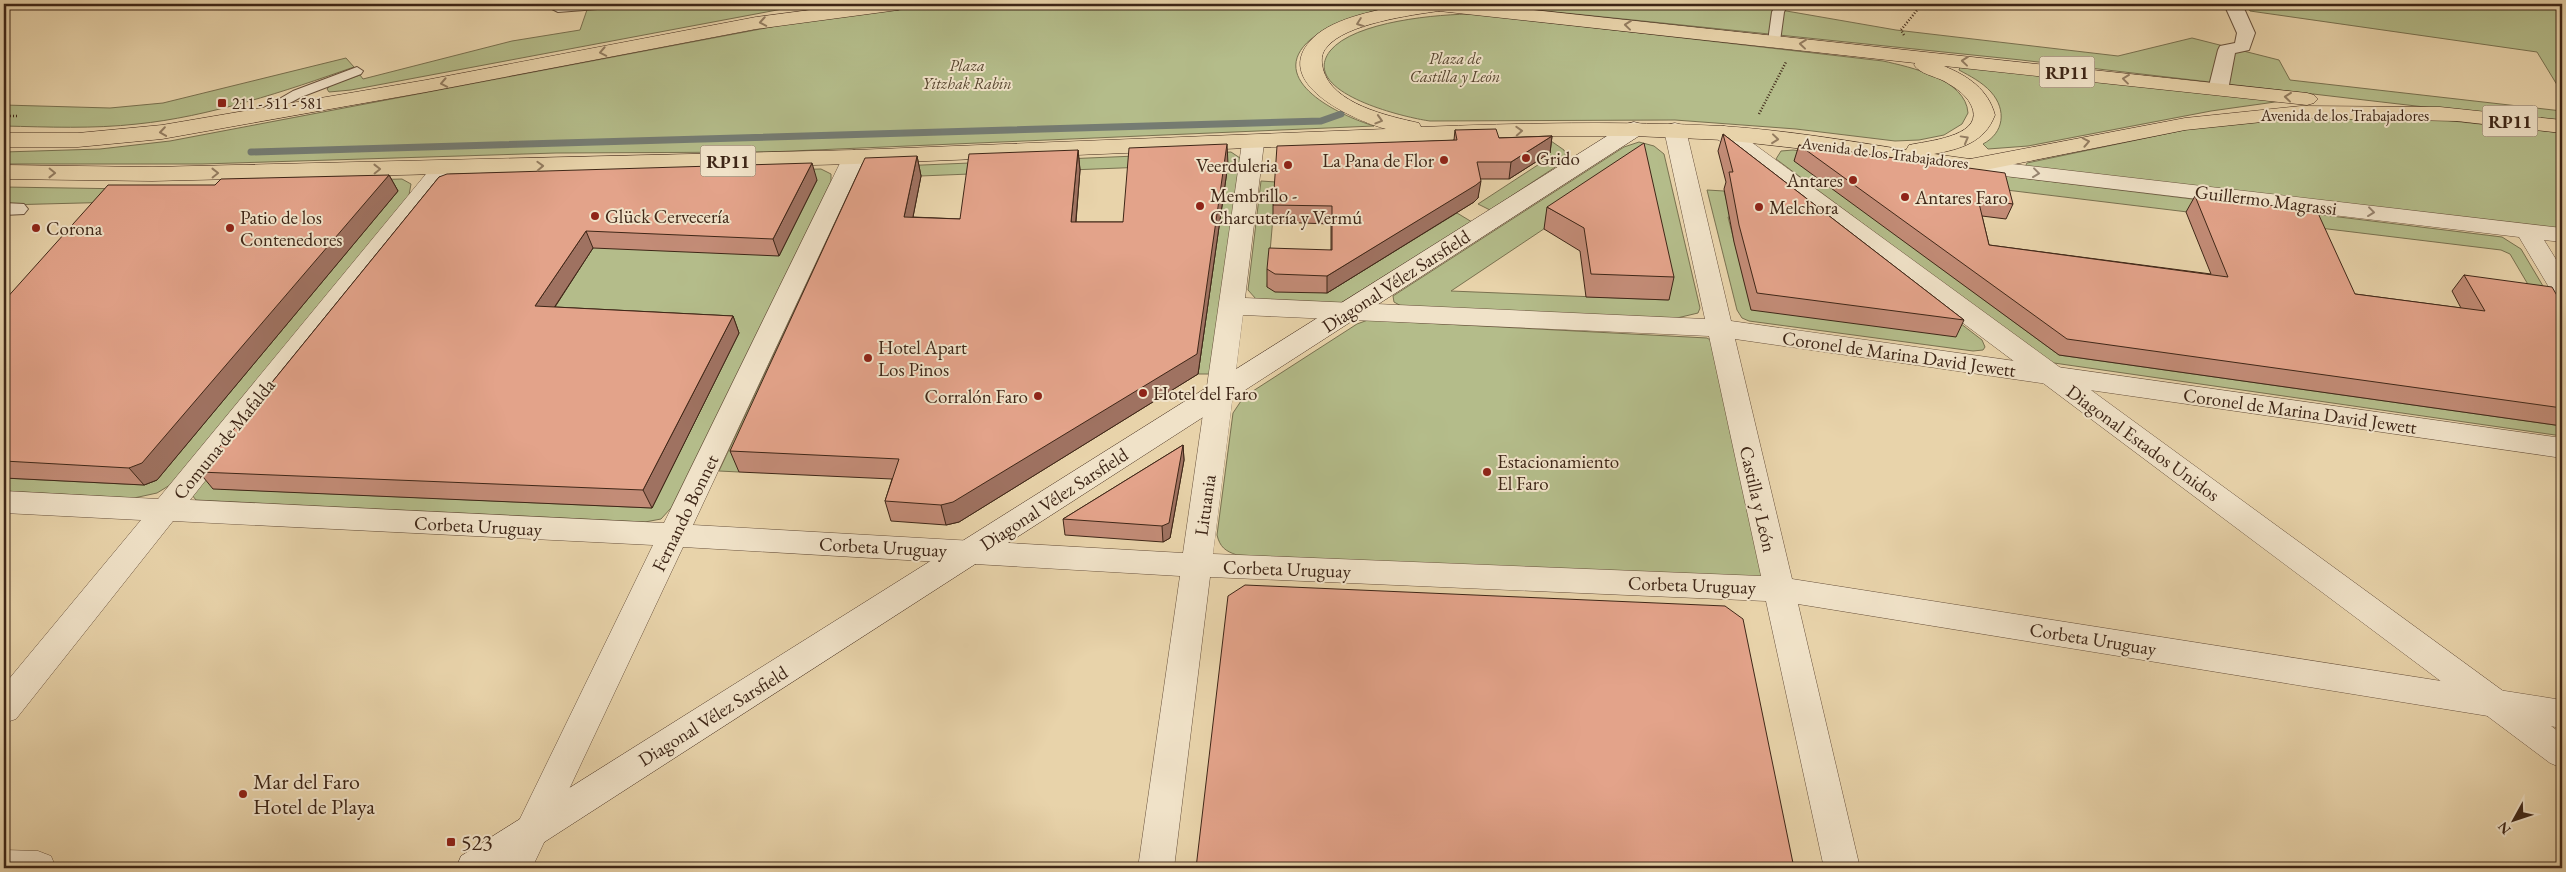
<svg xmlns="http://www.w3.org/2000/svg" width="2566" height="872" viewBox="0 0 2566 872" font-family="'EB Garamond',serif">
  <rect width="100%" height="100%" fill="#e8d3aa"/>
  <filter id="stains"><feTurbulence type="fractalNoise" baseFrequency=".004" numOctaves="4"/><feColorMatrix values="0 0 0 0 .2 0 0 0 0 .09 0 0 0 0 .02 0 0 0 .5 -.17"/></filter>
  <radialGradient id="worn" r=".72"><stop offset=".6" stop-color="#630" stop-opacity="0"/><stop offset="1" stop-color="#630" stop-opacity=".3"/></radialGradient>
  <g fill="#b4bc8a" stroke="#797150" fill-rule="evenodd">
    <polygon points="589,4 809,4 351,90 329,92 327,89 331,85 360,75 363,79 512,41 580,30"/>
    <path d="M 971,4 L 1355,4 L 1389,7 C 1364,14 1332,21 1311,39 C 1263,80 1341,116 1374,126 L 768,152 L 556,153 L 202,164 L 4,164 L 4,152 L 100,149 L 170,141 L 787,24 L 883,11 Z"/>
    <polygon points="1478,4 1746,4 1896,30 2118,56 2192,38 2279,60 2290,80 2562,111 2562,123 2021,60"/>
    <polygon points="2246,4 2562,4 2562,93 2537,52 2250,11"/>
    <path d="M 1475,14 L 1883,61 C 1910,67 1966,79 1968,113 L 1962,124 L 1944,135 L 1919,140 L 1895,141 L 1796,129 L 1675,120 L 1430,121 C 1407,118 1298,93 1330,51 C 1354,21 1439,14 1475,14 Z"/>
    <path d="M 346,58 L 354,67 C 286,91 208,117 137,124 C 93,129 48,127 4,126 L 4,105 L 110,108 L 163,103 Z"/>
    <path d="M 1960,67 L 2282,101 L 2211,111 L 2028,146 L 1988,149 L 1983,144 C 2004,133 2007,110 1991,92 C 1982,82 1970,76 1959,70 Z"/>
    <polygon points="2290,117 2425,118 2562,133 2562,229 2025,167 2027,163 2189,129"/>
    <polygon points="1551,141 1564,150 1566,157 1563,162 1490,210 1478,204 1550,157 1543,146"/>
    <path d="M 1639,142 L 1654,146 L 1664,154 L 1700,308 L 1698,313 L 1677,318 L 1403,307 L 1394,302 L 1393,296 L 1624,147 ZM 1632,170 L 1668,300 L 1451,291 Z"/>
    <polygon points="1793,150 2502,237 2521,249 2562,318 2562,342 2510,254 2501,250 1998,189 1796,161 2059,355 2562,426 2562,436 2054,363 2046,360 1776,159 1781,151"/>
    <polygon points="1231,152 1240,158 1211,374 1198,374 1227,168 1221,164 870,178 739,472 719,471 858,174 875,167"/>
    <path d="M 821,169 L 831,174 L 831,181 L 671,508 L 661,519 L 645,522 L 196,500 L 192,495 L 462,177 ZM 456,191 L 544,323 L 652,508 L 221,489 Z"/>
    <polygon points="402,179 411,184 409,195 170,485 157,493 134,498 4,491 4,478 144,485 157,480 242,183"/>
    <polygon points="1261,181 1276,182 1267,287 1327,293 1457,213 1472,222 1339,304 1256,299 1248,290"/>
    <polygon points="4,187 131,189 120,202 4,205"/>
    <polygon points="1707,190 1724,191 1731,217 1728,217 1752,310 1790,192 1982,340 1985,347 1983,350 1973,351 1749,321 1742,318 1737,310"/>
    <path d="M 1368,320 L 1707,338 L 1714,342 L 1762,578 L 1237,555 C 1225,551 1220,547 1217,535 L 1233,413 L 1243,398 L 1253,391 L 1357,324 Z"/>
  </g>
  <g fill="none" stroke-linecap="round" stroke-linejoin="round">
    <polyline stroke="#757c73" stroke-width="7" points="251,152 1321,121 1341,114"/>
    <g stroke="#68513c" stroke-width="2">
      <g id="service">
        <polygon points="582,4 630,4 624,7 558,12 552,9 558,6"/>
        <polygon points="1776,4 1788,4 1784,12 1780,41 1774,45 1768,41 1772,12"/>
        <polygon points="357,67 363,71 361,74 301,97 260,119 252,119 250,116 293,91"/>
      </g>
    </g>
    <g stroke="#68513c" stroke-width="2">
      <g id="pedestrian">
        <polygon points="2224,4 2242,4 2255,33 2249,50 2235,53 2228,90 2225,94 2211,94 2208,90 2218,50 2220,46 2235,43 2237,33"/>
        <polygon points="4,203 24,204 28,209 24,214 4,215"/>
      </g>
    </g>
    <g stroke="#68513c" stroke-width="1">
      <g id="minor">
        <path d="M 1675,123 L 1683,125 L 1686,130 L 1731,321 L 2562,438 L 2562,458 L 1735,339 L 1792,579 L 2562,700 L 2562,728 L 1798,604 L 1860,868 L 1824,868 L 1766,601 L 1210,577 L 1174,868 L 1138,868 L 1180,576 L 683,547 L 532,868 L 496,868 L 653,545 L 173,521 L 16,719 L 4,723 L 4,685 L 141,520 L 4,513 L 4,491 L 158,499 L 435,163 L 443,161 L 451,163 L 454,168 L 190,500 L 664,523 L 843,157 L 846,152 L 854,150 L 862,152 L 865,157 L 693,525 L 1183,553 L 1242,143 L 1245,138 L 1253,136 L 1261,138 L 1264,143 L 1245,298 L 1705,319 L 1664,130 L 1667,125 ZM 1243,315 L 1709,336 L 1761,576 L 1213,554 Z"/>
        <polygon points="1970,159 2562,228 2562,242 2544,240 2562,269 2562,296 2553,294 2519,237 1962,171 1959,166 1962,161"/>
        <polygon points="4,850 38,851 51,856 56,868 4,868"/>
      </g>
    </g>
    <g stroke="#68513c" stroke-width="1">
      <polygon id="tertiary" points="1724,126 1732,128 2562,734 2562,768 2550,763 1716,138 1713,133 1716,128"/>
    </g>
    <g stroke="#3e2617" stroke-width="1">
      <polygon id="secondary" points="1634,122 1642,124 1645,129 1642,134 504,868 456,868 461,856 1626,124"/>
    </g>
    <g stroke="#3e2617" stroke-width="1">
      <g id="primary">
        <polygon points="856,4 908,4 905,8 898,10 756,29 426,92 162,139 78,147 4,147 4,133 78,133 162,125 426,80 756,17"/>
        <path d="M 1410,4 L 1478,4 L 2307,93 L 2314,95 L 2318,99 L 2314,103 L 2307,105 L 1944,66 C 1968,76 1988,89 1995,115 C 1985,142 1961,149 1934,154 L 1970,159 L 2185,118 L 2301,106 L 2440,107 L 2562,120 L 2562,133 L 2457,121 L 2301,118 L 2185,130 L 1970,173 L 1839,153 L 1724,140 L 1634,136 L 1545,136 L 854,164 L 152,181 L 4,179 L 4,165 L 152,167 L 854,150 L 1386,129 C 1353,120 1268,82 1313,38 C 1334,17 1382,9 1410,4 ZM 1439,11 L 1915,63 L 1914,65 C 1920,74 1934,76 1944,81 C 1956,88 1969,96 1973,110 C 1980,137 1926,141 1909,145 L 1906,150 C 1845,140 1783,130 1722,126 C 1621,121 1522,123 1421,127 L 1419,123 C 1388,116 1332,104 1323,69 C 1321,61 1321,53 1327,47 C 1345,24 1411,15 1439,11 Z"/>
      </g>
    </g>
    <g stroke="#3e2617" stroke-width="2.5" stroke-dasharray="1 2" stroke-linecap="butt">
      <polyline points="1904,35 1901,30 1922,4"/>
      <polyline points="1759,114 1786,62"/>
      <polyline points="4,116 18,116"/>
    </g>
    <use href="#service" fill="#f0e2c8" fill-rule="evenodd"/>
    <use href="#pedestrian" fill="#f0e2c8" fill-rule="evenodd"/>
    <use href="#minor" fill="#f0e2c8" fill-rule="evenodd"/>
    <use href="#tertiary" fill="#f0e2c8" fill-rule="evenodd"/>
    <use href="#secondary" fill="#f0e2c8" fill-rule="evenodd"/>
    <use href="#primary" fill="#e8d3aa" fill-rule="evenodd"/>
  </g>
  <g fill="#c38c77" stroke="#3e2617">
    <polygon points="1455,130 1499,138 1552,136 1550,153 1509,179 1480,179 1478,198 1474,202 1327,293 1275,292 1267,287 1267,269 1331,250 1331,224 1273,222 1273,205 1454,140"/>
    <polygon points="1723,134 1964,320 1956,337 1751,310 1734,242 1724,189 1726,182 1718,151"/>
    <polygon points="1799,145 2013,204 2006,219 1982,216 1989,245 2211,274 2186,212 2195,196 2355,294 2461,308 2452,291 2464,275 2562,304 2562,426 2059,355 1794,161"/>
    <polygon points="1078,150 1080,170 1076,222 1123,222 1228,164 1198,374 959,522 946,525 891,521 885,501 892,479 739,472 730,451 917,156 921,176 913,217 960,219"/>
    <polygon points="389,175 398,191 157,480 144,485 4,478 4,301"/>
    <polygon points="439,177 817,180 779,256 593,248 555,307 733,316 739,333 652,508 213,489 199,472"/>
    <polygon points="1547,207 1674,277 1669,300 1586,297 1580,251 1544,229"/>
    <polygon points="1183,445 1184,460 1170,538 1163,542 1065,535 1063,519"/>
  </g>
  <g fill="#9f7261" stroke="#3e2617">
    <polygon points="1552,136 1550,153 1509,179 1511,162"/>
    <polygon points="1227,144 1228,164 1198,374 959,522 946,525 941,505"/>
    <polygon points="1078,150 1080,170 1074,242 1071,222"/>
    <polygon points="917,156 921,176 909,237 904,217"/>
    <polygon points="812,163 817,180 779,256 773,239"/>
    <polygon points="389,175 398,191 157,480 144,485 129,468"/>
    <polygon points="1481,181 1478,198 1474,202 1327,293 1327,276"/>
    <polygon points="586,231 593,248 544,323 535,306"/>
    <polygon points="733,316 739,333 652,508 643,490"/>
    <polygon points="1183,445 1184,460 1170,538 1163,542 1162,526"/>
  </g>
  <g fill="#e3a38a" stroke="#3e2617">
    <polygon points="1496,129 1499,138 1552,136 1511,162 1477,162 1481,181 1476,185 1327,276 1275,274 1267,269 1269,248 1332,250 1332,206 1273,205 1277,146 1457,140 1455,130"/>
    <polygon points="1723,134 1964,320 1757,293 1739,225 1729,172 1733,172"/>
    <polygon points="1644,143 1674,277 1591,274 1584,228 1547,207"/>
    <polygon points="1227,144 1197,354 953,502 941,505 885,501 899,459 730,451 865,158 917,156 904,217 960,219 969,154 1078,150 1071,222 1123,222 1129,148"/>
    <polygon points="1799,145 2005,173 2013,204 1978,199 1989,245 2228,277 2195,196 2317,211 2355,294 2485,311 2464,275 2552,287 2562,304 2562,408 2067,339"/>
    <polygon points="812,163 773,239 586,231 535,306 733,316 643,490 199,472 439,177 447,174"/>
    <polygon points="389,175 142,463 129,468 4,461 4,301 108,185 215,185 221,179"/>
    <polygon points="1183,445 1169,523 1162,526 1063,519"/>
    <polygon points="1245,585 1725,606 1743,619 1794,868 1196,868 1228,596"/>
  </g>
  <defs><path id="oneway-chevron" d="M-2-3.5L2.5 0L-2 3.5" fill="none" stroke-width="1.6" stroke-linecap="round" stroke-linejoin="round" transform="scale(1.25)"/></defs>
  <g stroke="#937c60">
    <use href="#oneway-chevron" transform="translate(763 22) rotate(170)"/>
    <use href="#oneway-chevron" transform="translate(1360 23) rotate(160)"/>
    <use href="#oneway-chevron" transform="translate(1628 25) rotate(-174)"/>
    <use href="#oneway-chevron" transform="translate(1803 44) rotate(-174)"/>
    <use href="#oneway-chevron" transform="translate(603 52) rotate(169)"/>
    <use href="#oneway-chevron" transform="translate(1965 61) rotate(-174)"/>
    <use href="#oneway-chevron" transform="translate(2126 79) rotate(-173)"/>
    <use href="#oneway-chevron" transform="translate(444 83) rotate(169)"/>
    <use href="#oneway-chevron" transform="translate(2288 97) rotate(-174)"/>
    <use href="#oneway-chevron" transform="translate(1379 120) rotate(17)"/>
    <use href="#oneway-chevron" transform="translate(1519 131) rotate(-3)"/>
    <use href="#oneway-chevron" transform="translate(163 132) rotate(172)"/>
    <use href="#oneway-chevron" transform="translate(1775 139) rotate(6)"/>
    <use href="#oneway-chevron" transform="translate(1965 139) rotate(-29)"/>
    <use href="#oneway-chevron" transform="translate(2086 142) rotate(-11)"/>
    <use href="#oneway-chevron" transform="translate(540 166) rotate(-2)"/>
    <use href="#oneway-chevron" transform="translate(377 169) rotate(-1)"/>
    <use href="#oneway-chevron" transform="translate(52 173) rotate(1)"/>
    <use href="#oneway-chevron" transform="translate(215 173) rotate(-1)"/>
  </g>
  <g stroke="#978470">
    <use href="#oneway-chevron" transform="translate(2036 173) rotate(7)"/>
    <use href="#oneway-chevron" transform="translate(2371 212) rotate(7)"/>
  </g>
  <g fill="#8f2418" stroke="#f0e2c8" stroke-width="2">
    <rect x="217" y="98" width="10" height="10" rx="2.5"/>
    <circle cx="1526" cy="158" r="5"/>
    <circle cx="1444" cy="160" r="5"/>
    <circle cx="1288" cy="165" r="5"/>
    <circle cx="1853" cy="180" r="5"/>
    <circle cx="1905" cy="197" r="5"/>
    <circle cx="1200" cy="206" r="5"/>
    <circle cx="1759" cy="207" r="5"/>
    <circle cx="595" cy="216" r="5"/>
    <circle cx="36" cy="228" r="5"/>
    <circle cx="230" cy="228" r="5"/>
    <circle cx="868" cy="358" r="5"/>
    <circle cx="1143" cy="393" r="5"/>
    <circle cx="1038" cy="396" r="5"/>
    <circle cx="1487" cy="472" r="5"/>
    <circle cx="243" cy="794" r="5"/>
    <rect x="446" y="837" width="10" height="10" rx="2.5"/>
  </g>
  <g text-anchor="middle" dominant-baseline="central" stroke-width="4" stroke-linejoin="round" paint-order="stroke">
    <g font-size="16" font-style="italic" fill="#56442e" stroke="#f0e2c8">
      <text x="1455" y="58">Plaza de<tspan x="1455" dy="18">Castilla y León</tspan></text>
      <text x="967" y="65">Plaza<tspan x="967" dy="18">Yitzhak Rabin</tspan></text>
    </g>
    <g font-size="16" fill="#3e2617" stroke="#f0e2c8" text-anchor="start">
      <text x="232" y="103">211 - 511 - 581</text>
    </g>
    <g font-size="16" fill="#3e2617" stroke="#f0e2c8">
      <text x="2345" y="115">Avenida de los Trabajadores</text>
      <text transform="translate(1885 153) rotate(7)">Avenida de los Trabajadores</text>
    </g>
    <g fill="#f0e2c8" stroke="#735e4c" stroke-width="1">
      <rect x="2039.5" y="56.5" width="55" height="31" rx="4"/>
      <rect x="2482.5" y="105.5" width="55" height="31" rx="4"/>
      <rect x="700.5" y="145.5" width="55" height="31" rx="4"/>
    </g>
    <g font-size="18" font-weight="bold" fill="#3e2617">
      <text x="2067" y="72">RP11</text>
      <text x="2510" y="121">RP11</text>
      <text x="728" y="161">RP11</text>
    </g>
    <g font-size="19" fill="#3e2617" stroke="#f0e2c8" text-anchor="start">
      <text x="1536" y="158">Grido</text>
      <text x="1434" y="160" text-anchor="end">La Pana de Flor</text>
      <text x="1278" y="165" text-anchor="end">Veerduleria</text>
      <text x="1843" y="180" text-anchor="end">Antares</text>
      <text x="1210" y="195">Membrillo -<tspan x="1210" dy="22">Charcutería y Vermú</tspan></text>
      <text x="1915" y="197">Antares Faro</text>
      <text x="1769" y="207">Melchora</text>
      <text x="605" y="216">Glück Cervecería</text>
      <text x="240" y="217">Patio de los<tspan x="240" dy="22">Contenedores</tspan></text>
      <text x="46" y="228">Corona</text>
      <text x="878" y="347">Hotel Apart<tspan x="878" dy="22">Los Pinos</tspan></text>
      <text x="1153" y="393">Hotel del Faro</text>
      <text x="1028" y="396" text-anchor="end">Corralón Faro</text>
      <text x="1497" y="461">Estacionamiento<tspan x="1497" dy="22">El Faro</tspan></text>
    </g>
    <g font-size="19" fill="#3e2617" stroke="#f0e2c8">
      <text transform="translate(2266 200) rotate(7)">Guillermo Magrassi</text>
      <text transform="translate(1396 281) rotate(-33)">Diagonal Vélez Sarsfield</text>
      <text transform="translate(1899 354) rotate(8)">Coronel de Marina David Jewett</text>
      <text transform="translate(2300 411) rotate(8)">Coronel de Marina David Jewett</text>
      <text transform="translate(224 439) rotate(-51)">Comuna de Mafalda</text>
      <text transform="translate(2143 443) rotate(36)">Diagonal Estados Unidos</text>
      <text transform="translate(1054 499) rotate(-33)">Diagonal Vélez Sarsfield</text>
      <text transform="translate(1758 499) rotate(77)">Castilla y León</text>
      <text transform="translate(1205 505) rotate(-82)">Lituania</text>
      <text transform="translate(685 513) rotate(-64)">Fernando Bonnet</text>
      <text transform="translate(478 526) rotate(3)">Corbeta Uruguay</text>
      <text transform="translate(883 547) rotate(3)">Corbeta Uruguay</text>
      <text transform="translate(1287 569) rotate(2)">Corbeta Uruguay</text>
      <text transform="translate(1692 585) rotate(2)">Corbeta Uruguay</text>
      <text transform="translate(2093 639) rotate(9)">Corbeta Uruguay</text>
      <text transform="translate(713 716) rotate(-32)">Diagonal Vélez Sarsfield</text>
    </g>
    <g font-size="22" fill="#3e2617" stroke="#f0e2c8" text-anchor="start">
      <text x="253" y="781">Mar del Faro<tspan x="253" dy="25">Hotel de Playa</tspan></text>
      <text x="461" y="842">523</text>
    </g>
  </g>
  <rect width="2566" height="872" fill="none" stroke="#e8d3aa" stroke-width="20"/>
  <rect x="5" y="5" width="2556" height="862" fill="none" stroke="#3e2617" stroke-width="2.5"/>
  <rect x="10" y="10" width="2546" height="852" fill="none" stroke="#3e2617"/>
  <g transform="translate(2514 820) rotate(230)" stroke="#f0e2c8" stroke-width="4" paint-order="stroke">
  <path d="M0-4L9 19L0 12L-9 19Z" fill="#3e2617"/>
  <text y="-8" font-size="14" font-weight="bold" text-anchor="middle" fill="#3e2617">N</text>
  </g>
  <rect width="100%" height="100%" filter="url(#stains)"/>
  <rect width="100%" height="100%" fill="url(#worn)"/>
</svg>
